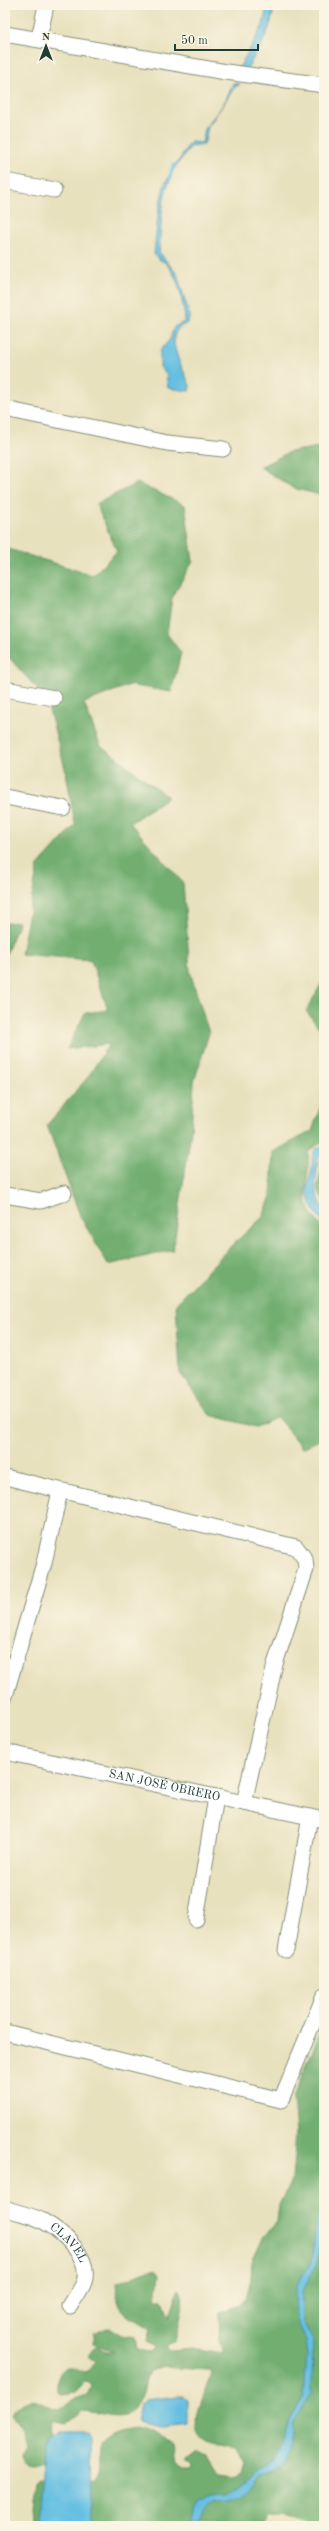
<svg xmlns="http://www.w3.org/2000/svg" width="329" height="2531" viewBox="0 0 329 2531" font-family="'Old Standard TT',serif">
  <rect width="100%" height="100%" fill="#fcf5e5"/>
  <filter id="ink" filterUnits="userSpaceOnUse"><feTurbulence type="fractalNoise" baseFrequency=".025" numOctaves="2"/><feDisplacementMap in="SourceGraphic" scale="8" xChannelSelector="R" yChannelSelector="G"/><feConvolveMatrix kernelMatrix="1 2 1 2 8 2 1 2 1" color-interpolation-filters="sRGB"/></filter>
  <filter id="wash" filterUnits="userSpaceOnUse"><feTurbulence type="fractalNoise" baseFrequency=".012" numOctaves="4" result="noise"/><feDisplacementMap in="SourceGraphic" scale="16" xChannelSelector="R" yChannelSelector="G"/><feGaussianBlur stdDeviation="0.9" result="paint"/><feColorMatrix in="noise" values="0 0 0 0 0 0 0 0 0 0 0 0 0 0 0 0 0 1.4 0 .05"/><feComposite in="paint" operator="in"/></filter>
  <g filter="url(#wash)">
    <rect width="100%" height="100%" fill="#e8e1be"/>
    <g fill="#71ae6f" stroke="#487652">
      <polygon points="324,446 324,496 293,488 260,467 289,452"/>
      <polygon points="137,483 185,505 193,561 172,597 167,634 181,653 171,692 129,685 84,703 100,745 168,797 130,823 183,883 190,972 209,1033 194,1082 191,1132 173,1250 108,1265 80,1216 47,1125 88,1077 109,1044 67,1049 85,1013 108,1010 91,960 21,954 38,866 75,825 66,772 46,699 5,653 5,548 93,575 117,551 96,504"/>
      <polygon points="19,922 5,957 5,923"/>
      <polygon points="324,979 324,1034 306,1011"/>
      <path d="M 324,1097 L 324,1143 L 321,1142 L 308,1152 C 311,1188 294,1197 324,1229 L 324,1438 L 302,1448 L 277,1417 L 256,1427 L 210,1415 L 180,1373 L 176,1304 L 231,1246 L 263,1217 L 271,1196 L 273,1152 L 312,1131 Z"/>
      <polygon points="324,1160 324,1200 317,1188"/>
      <path d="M 324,2011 L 324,2526 L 306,2526 L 279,2517 L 266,2517 L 264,2526 L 84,2526 L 88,2486 C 107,2477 96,2459 101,2444 C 105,2433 142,2425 152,2431 C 159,2435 168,2442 174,2447 L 177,2465 L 183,2472 L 193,2472 L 194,2467 L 188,2464 L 188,2461 L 198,2453 L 207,2456 L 218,2474 L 234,2476 L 241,2469 L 244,2460 L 237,2447 C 228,2442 221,2447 212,2444 C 179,2434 207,2395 212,2372 L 208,2370 L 163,2367 L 149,2371 C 145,2379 145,2387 142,2395 C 128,2428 109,2412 81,2411 L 66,2423 L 53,2420 L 51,2460 C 40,2467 24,2473 21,2456 L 27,2449 L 24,2431 L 12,2416 C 14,2407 27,2399 37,2401 C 45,2403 51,2410 60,2410 L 71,2400 L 88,2395 L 92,2387 L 90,2383 L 85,2382 L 75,2392 L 61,2394 L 57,2391 C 57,2377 59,2364 77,2369 C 80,2370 83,2372 86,2372 C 92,2371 93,2365 96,2361 L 89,2355 L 94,2348 L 98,2346 L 106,2352 L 114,2352 L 94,2343 L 94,2333 L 110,2327 L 121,2335 L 135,2337 L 137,2350 L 150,2352 L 155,2347 L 147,2342 L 150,2329 C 138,2320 124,2317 118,2302 C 116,2296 119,2292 116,2286 L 117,2282 C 129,2281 145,2267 156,2271 L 159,2275 L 156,2299 L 163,2299 L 169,2318 L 179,2289 C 188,2300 177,2329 175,2342 L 166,2345 L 166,2349 L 170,2351 L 192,2349 L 222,2354 L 223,2349 L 219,2340 L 220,2312 L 240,2305 L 246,2298 L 251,2280 L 252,2262 L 264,2236 L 277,2222 L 279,2205 L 292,2179 L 296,2134 L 293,2097 L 322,2028 Z"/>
      <polygon points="40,2480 44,2481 60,2526 29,2526 34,2520 33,2506 36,2483"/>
    </g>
    <g fill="#65bfe2" stroke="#427e8b">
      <path d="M 267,5 L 274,5 C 272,30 259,50 245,71 L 239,68 L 263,25 Z"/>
      <polygon points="233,83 240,84 234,88 208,127 204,145 191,146 174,169 171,168 180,159 188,145 191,142 202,143 205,128 224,104"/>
      <path d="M 170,176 L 172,177 C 161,191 161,233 159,252 L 177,274 L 190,316 L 188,322 C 185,325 180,326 178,329 C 166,342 185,372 190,386 L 189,391 L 168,388 L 166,374 L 160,367 L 160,351 L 170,339 L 174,327 L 184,322 L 185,317 C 182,301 179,278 168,266 C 164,260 158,261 154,254 C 156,238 159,185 170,176 Z"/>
      <path d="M 324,1146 L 324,1153 L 318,1158 L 315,1188 L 324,1211 L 324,1224 C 316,1214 309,1203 307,1191 C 307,1185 310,1178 311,1173 C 314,1161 308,1148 324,1146 Z"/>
      <path d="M 324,2178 L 323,2227 L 317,2263 L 302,2293 L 302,2319 L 313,2341 L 312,2393 L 293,2424 L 293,2432 L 285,2459 L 279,2464 L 257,2473 C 252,2480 250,2491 243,2497 C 222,2512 205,2491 199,2526 L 190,2526 L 193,2510 L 197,2504 L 210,2498 L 226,2497 L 241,2485 L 258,2465 L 273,2458 L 283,2441 L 287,2426 L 304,2395 L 307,2356 L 305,2341 L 296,2320 L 295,2296 L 298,2283 L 311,2262 Z"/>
      <polygon points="177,2396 183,2396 188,2399 188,2425 165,2428 137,2422 141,2404 146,2400"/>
      <polygon points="59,2431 87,2431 90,2437 91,2526 42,2526 39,2521 46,2441 49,2436"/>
    </g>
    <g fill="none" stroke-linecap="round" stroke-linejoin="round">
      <polyline stroke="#65bfe2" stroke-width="3.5" points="169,179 174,165"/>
    </g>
  </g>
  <g filter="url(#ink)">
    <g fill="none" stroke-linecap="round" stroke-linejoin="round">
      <g stroke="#848f79" stroke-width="17">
        <g id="minor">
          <polyline points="5,34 226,72 324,85"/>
          <polyline points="39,39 46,5"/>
          <polyline points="5,181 54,190"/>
          <polyline points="5,409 167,443 223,449"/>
          <polyline points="5,689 54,698"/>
          <polyline points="5,797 63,808"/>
          <polyline points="5,1195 41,1201 64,1193"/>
          <polyline points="5,1477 296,1547 305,1559 306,1569 275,1664 244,1803"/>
          <polyline points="5,1696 44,1563 60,1491"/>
          <path id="s1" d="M 5,1752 L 324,1820"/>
          <polyline points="196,1919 216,1797"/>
          <polyline points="286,1950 310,1817"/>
          <polyline points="5,2032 281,2100 324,1996"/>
          <path id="s2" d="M 5,2208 C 17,2213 32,2215 43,2221 C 63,2232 92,2258 84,2282 C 81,2290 74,2299 70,2306"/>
        </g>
      </g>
      <use href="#minor" stroke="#fff" stroke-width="15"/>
    </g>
  </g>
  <g text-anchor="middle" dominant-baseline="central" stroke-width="3" stroke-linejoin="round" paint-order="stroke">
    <g font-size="12" fill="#1f3d34" stroke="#fcf5e5">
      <text stroke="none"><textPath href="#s1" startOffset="163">SAN JOSÉ OBRERO</textPath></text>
      <text stroke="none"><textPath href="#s2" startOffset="74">CLAVEL</textPath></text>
    </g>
  </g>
  <rect width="329" height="2531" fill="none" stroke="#fcf5e5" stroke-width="20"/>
  <g transform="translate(46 46)" stroke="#fcf5e5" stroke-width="3" paint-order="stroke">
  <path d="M0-3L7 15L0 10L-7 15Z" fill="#1f3d34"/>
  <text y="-6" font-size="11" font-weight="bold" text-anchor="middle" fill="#1f3d34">N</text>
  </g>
  <path d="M175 44v6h83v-6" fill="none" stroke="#1f3d34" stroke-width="2"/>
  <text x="181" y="44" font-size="12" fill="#1f3d34" stroke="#fcf5e5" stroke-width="3" paint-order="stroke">50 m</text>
</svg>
